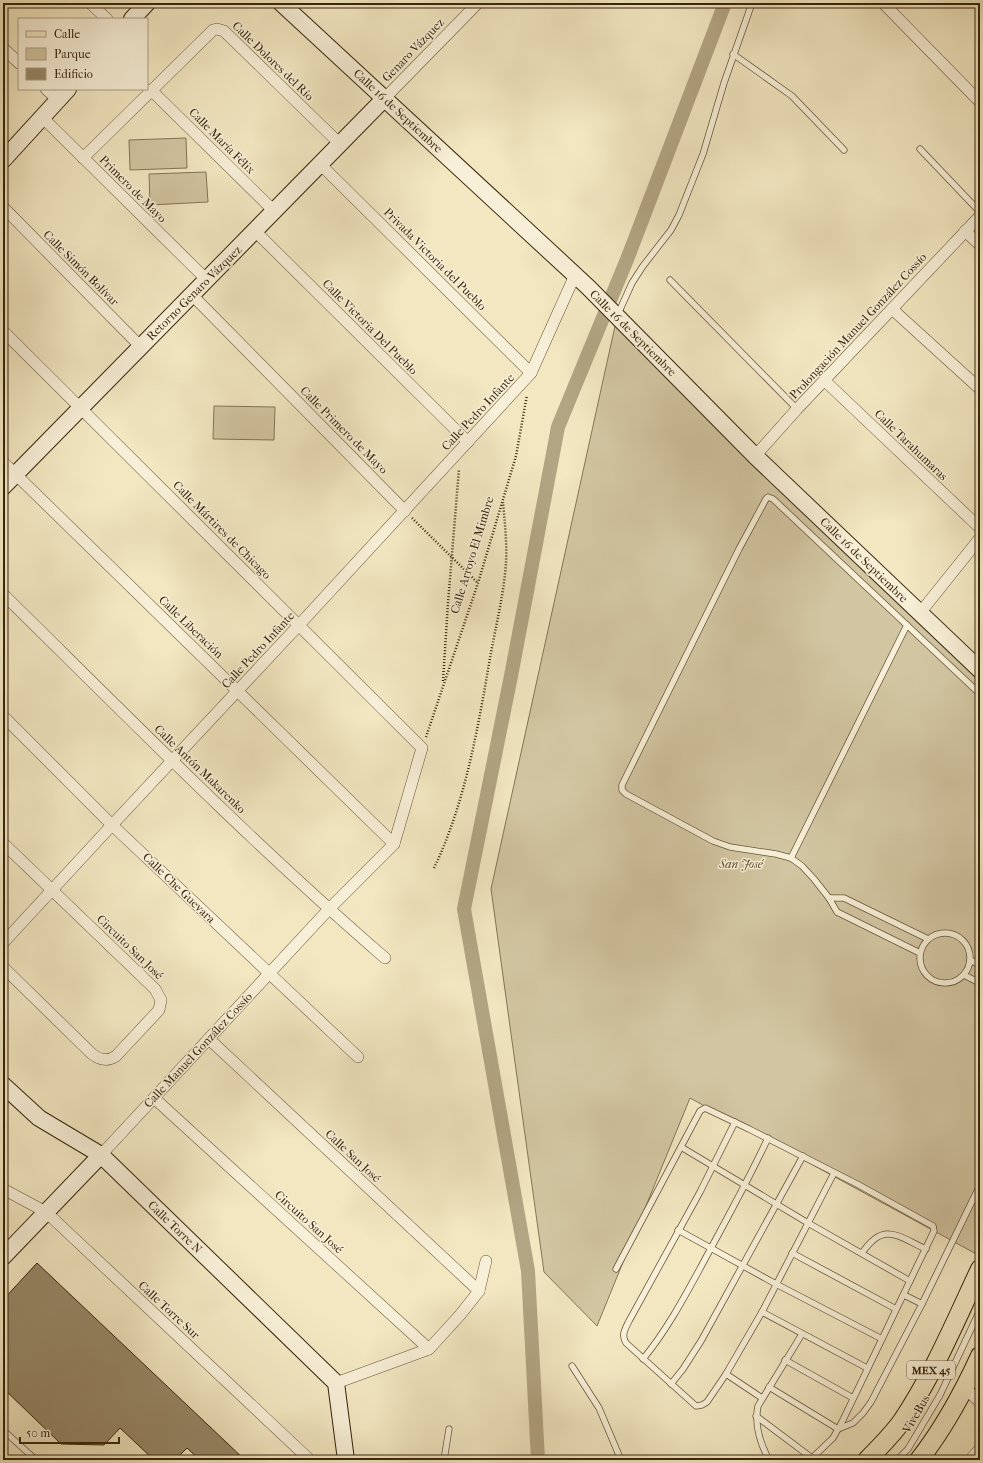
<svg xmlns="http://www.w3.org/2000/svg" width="983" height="1463" viewBox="0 0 983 1463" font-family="'IM FELL French Canon',serif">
  <rect width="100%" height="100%" fill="#f2e7c1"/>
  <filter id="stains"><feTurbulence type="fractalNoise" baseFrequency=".005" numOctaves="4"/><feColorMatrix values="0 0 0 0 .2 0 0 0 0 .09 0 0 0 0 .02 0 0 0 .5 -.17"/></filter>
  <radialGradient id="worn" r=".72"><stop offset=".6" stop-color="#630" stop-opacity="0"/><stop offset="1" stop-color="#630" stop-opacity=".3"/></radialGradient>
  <g fill="#d2c6a2" stroke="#847556">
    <polygon points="186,138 187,168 130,170 129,140"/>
    <polygon points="206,172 208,202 150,205 149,174"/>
    <polygon points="617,317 980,666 980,1256 690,1098 597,1326 544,1272 491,889"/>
    <polygon points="214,406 275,407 274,440 213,439"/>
  </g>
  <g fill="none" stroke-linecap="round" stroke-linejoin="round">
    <polyline stroke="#b2a583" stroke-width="14" points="538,1460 528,1271 464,909 511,676 558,427 628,257 725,3"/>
  </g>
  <polygon fill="#988969" stroke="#37240a" points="37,1263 245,1460 200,1460 187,1448 175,1460 154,1460 120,1428 104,1445 61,1444 3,1388 3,1300"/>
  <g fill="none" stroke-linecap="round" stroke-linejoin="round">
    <g stroke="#665538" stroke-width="7">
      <g id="lane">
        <polyline points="733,54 792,96 844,150"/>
        <polyline points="920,149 980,212"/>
        <polyline points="670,280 797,409"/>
        <polyline points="618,314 632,283 643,266 671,230 679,215 703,154 724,83 752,3"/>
        <polyline points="791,858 907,625"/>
        <polyline points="829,898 844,898 928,939"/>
        <circle cx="945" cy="958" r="25"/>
        <polyline points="920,953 837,912 829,898 814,879 802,866 791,858 776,854 730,847 713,841 626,794 622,790 622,785 739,549 766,499 768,497 773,499 980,694"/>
        <polyline points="970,960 980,965"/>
        <polyline points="964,975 980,983"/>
        <path d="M 735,1122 L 700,1192 L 629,1321 C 625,1329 621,1335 626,1343 L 696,1406 L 702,1405 L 707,1402 L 726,1374 L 762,1312 L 834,1173"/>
        <polyline points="681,1147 808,1223 910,1281"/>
        <polyline points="678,1230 776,1284 882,1339"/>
        <polyline points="792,1253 896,1309"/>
        <path d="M 862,1253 C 884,1221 897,1236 926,1249"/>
        <polyline points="616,1269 700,1111 705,1108 749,1129 857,1184 933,1226 934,1231 842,1422 833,1438 810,1460"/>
        <polyline points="904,1295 922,1304 980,1185"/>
        <polyline points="762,1312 867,1368"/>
        <path d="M 643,1359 C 667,1330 685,1296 703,1263 C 725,1222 748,1181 768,1138"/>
        <polyline points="785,1360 853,1398"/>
        <polyline points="572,1366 599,1408 621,1460"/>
        <polyline points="726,1374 762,1398"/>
        <polyline points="671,1384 683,1369 701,1341 803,1156"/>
        <polyline points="769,1387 838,1429 853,1423 863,1413 871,1402 922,1304"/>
        <polyline points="756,1416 812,1458"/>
        <polyline points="3,1430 36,1460"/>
        <polyline points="444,1460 449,1429"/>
        <path d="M 769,1460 C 760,1443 754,1425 758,1406 L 802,1334"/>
        <polyline points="897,1460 908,1449 940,1395 980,1310"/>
      </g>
    </g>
    <g stroke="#665538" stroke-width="12">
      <g id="street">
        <polyline points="90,3 107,19"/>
        <polyline points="883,3 980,102"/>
        <polyline points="3,48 19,63"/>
        <polyline points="46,89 58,100"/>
        <polyline points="151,90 274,211"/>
        <polyline points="384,99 478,3"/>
        <polyline points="42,117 207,280"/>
        <polyline points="83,158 213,30 217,29 224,31 340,144"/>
        <polyline points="320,164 531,373"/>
        <polyline points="3,207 141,347"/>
        <polyline points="255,231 468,442"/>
        <polyline points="965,231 980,245"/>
        <polyline points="192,295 405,511"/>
        <polyline points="892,309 980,389"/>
        <polyline points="3,331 422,748 394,844 329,909 101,1155"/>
        <polyline points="825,381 980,528"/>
        <polyline points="755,456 797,409 980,216"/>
        <polyline points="3,462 394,844"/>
        <path d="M 3,594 C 128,717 252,843 385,958"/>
        <polyline points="920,613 980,538"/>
        <polyline points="3,716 112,825 358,1057"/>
        <path d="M 3,843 L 155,989 L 161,1000 L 159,1010 L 116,1056 C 107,1062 100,1060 92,1054 L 3,967"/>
        <polyline points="3,943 112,825 299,625 531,373 575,275"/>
        <polyline points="209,1039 479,1291"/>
        <polyline points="154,1098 429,1349"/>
        <polyline points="3,1189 46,1212 310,1460"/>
        <polyline points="336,1383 429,1349 460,1315 479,1291 486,1261"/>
        <polyline points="965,1388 980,1402"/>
        <polyline points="970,1460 980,1449"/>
      </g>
    </g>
    <g stroke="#37240a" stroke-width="18">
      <g id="secondary">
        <polyline points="281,3 588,287 755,456 980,670"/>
        <polyline points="132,19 147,3"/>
        <polyline points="3,160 68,89"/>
        <polyline points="3,487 384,99"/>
        <polyline points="3,1085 39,1118 101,1155 336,1383 346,1460"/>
        <polyline points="3,1257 101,1155"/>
      </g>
    </g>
    <g stroke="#37240a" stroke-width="20">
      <g id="primary">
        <path d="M 867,1460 C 879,1448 892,1435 902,1421 C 933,1375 956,1320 980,1269"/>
        <path d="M 919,1460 C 944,1428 963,1393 980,1356"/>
      </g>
    </g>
    <g stroke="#37240a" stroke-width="2.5" stroke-dasharray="1 2" stroke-linecap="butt">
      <polyline points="412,518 478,583"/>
      <polyline points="443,681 448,603 459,469"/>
      <polyline points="426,737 478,583 516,456 527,395"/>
      <path d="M 434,868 C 465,804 478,728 490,658 C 495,630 502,602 505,574 C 508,550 505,526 503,502"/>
    </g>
    <use href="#lane" stroke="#f7efd7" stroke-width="5.5"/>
    <use href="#street" stroke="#f7efd7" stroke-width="11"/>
    <use href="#secondary" stroke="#f7efd7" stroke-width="16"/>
    <use href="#primary" stroke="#f2e7c1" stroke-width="18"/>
  </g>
  <g text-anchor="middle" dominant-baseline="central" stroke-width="3" stroke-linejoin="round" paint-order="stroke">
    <rect fill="#f7efd7" stroke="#716148" stroke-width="1" x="907" y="1361" width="48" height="18" rx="3"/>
    <g font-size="11" font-weight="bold" fill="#37240a">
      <text x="931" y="1370">MEX 45</text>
    </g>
    <g font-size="12" fill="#37240a" stroke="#f7efd7">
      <text transform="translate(413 50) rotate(-46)">Genaro Vázquez</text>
      <text transform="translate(273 61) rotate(44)">Calle Dolores del Río</text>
      <text transform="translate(398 111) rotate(43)">Calle 16 de Septiembre</text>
      <text transform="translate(222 141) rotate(45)">Calle María Félix</text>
      <text transform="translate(133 189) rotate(45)">Primero de Mayo</text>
      <text transform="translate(435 259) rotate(45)">Privada Victoria del Pueblo</text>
      <text transform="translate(81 268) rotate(45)">Calle Simón Bolívar</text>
      <text transform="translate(194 293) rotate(-45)">Retorno Genaro Vázquez</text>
      <text transform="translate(858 326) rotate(-47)">Prolongación Manuel González Cossío</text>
      <text transform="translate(370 327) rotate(45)">Calle Victoria Del Pueblo</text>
      <text transform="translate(633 333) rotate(45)">Calle 16 de Septiembre</text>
      <text transform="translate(478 412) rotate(-47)">Calle Pedro Infante</text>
      <text transform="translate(344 430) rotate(45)">Calle Primero de Mayo</text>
      <text transform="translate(911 445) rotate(44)">Calle Tarahumaras</text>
      <text transform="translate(222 530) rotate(45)">Calle Mártires de Chicago</text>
      <text transform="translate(472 555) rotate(-73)">Calle Arroyo El Mimbre</text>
      <text transform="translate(864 560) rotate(44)">Calle 16 de Septiembre</text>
      <text transform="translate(191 627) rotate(44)">Calle Liberación</text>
      <text transform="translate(258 650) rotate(-47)">Calle Pedro Infante</text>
      <text transform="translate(200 769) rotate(44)">Calle Antón Makarenko</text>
      <text transform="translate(179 888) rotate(44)">Calle Che Guevara</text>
      <text transform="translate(130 947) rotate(44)">Circuito San José</text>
      <text transform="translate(198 1050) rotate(-47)">Calle Manuel González Cossío</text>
      <text transform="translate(353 1156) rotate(43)">Calle San José</text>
      <text transform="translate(309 1222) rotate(42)">Circuito San José</text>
      <text transform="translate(175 1227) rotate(44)">Calle Torre N</text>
      <text transform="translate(169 1310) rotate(43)">Calle Torre Sur</text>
      <text transform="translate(916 1414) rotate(-60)">ViveBus</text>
    </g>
    <g font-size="12" font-style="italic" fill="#5e4c30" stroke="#f7efd7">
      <text x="741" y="864">San José</text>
    </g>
  </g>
  <rect width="983" height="1463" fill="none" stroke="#f2e7c1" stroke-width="16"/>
  <rect x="4" y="4" width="975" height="1455" fill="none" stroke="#37240a" stroke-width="2"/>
  <rect x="8" y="8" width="967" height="1447" fill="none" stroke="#37240a"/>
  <rect x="18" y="18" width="130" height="72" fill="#f7efd7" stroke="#aa9e85"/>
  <rect x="26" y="31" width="20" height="6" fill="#f2e7c1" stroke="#aa9e85"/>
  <text x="54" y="38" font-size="12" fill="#37240a">Calle</text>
  <rect x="26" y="48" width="20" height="12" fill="#d2c6a2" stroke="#aa9e85"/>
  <text x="54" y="58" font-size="12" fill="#37240a">Parque</text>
  <rect x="26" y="68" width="20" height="12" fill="#988969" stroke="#aa9e85"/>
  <text x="54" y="78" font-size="12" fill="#37240a">Edificio</text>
  <path d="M20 1437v6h99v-6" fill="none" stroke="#37240a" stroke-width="2"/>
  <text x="26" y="1437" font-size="12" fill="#37240a" stroke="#f7efd7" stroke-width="3" paint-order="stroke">50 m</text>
  <rect width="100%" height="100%" filter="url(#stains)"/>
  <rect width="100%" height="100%" fill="url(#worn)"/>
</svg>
